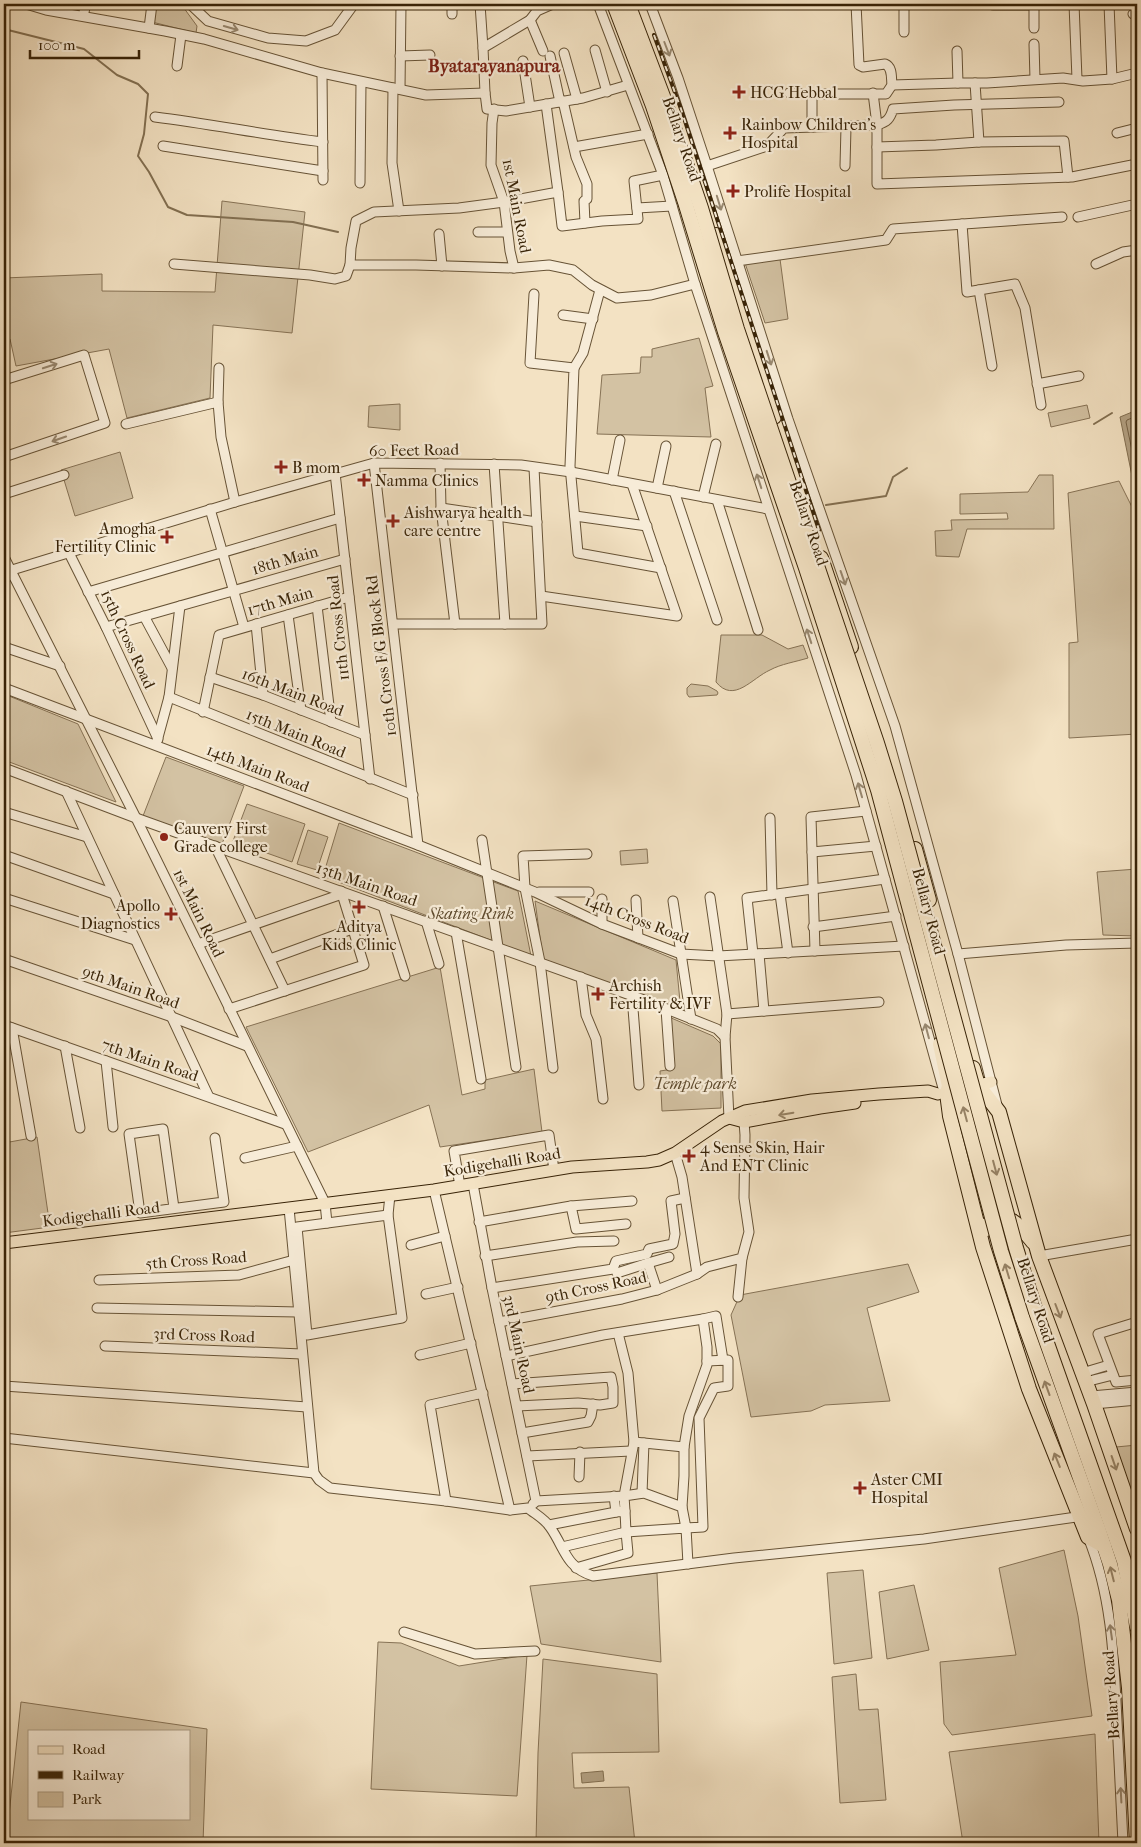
<svg xmlns="http://www.w3.org/2000/svg" width="1141" height="1847" viewBox="0 0 1141 1847" font-family="'IM FELL French Canon',serif">
  <rect width="100%" height="100%" fill="#f3e2c3"/>
  <filter id="stains"><feTurbulence type="fractalNoise" baseFrequency=".004" numOctaves="4"/><feColorMatrix values="0 0 0 0 .2 0 0 0 0 .09 0 0 0 0 .02 0 0 0 .5 -.17"/></filter>
  <radialGradient id="worn" r=".72"><stop offset=".6" stop-color="#630" stop-opacity="0"/><stop offset="1" stop-color="#630" stop-opacity=".3"/></radialGradient>
  <g fill="#d3c2a3" stroke="#867255" fill-rule="evenodd">
    <polygon points="151,4 181,4 197,26 196,33 148,21"/>
    <polygon points="222,201 305,212 292,333 213,325 210,398 127,418 109,349 16,366 10,339 4,340 4,278 102,274 102,291 215,292"/>
    <polygon points="780,259 788,319 765,323 745,263"/>
    <polygon points="699,338 713,386 705,388 711,437 597,434 602,375 640,373 641,357 652,357 652,349"/>
    <polygon points="400,404 400,430 368,427 369,406"/>
    <polygon points="1087,405 1090,418 1051,427 1048,413"/>
    <polygon points="120,452 133,498 75,516 61,470"/>
    <polygon points="1039,475 1053,475 1054,529 967,529 959,557 936,556 935,531 952,530 951,520 1008,519 1007,513 960,514 960,494 1028,492"/>
    <polygon points="1119,481 1137,517 1137,734 1069,738 1069,643 1078,642 1068,493"/>
    <path d="M 721,635 L 762,635 L 788,649 L 803,645 L 808,658 C 795,662 781,664 770,670 C 752,678 734,704 716,682 Z"/>
    <polygon points="691,684 708,686 717,691 718,693 717,695 689,697 687,694 687,688"/>
    <polygon points="4,694 78,724 116,802 4,760"/>
    <polygon points="166,757 244,786 222,844 143,816"/>
    <polygon points="247,804 305,824 292,862 233,841"/>
    <polygon points="339,823 484,878 493,941 323,876"/>
    <polygon points="308,830 328,837 317,870 297,864"/>
    <polygon points="647,849 648,863 621,865 620,851"/>
    <polygon points="1137,869 1137,936 1103,935 1097,872"/>
    <polygon points="491,881 518,891 531,956 501,944"/>
    <polygon points="535,901 676,960 681,1012 543,959"/>
    <polygon points="440,967 462,1095 485,1089 485,1080 534,1069 542,1132 440,1147 429,1105 308,1152 246,1027"/>
    <polygon points="669,1017 713,1036 721,1044 721,1108 662,1111 660,1071 673,1069"/>
    <polygon points="37,1137 50,1227 4,1233 4,1143"/>
    <polygon points="908,1264 919,1292 867,1308 890,1401 825,1405 811,1411 751,1417 731,1315 740,1295"/>
    <polygon points="1137,1445 1137,1509 1116,1447"/>
    <polygon points="1064,1550 1078,1616 1092,1716 952,1735 944,1724 940,1662 1016,1655 999,1568"/>
    <polygon points="863,1570 872,1658 834,1664 827,1573"/>
    <polygon points="657,1573 661,1662 541,1644 530,1586"/>
    <polygon points="914,1585 929,1650 887,1659 879,1592"/>
    <polygon points="378,1642 401,1643 459,1666 527,1655 517,1796 371,1789"/>
    <polygon points="543,1659 657,1674 659,1752 572,1753 574,1788 629,1787 635,1843 536,1843 538,1753"/>
    <polygon points="856,1674 859,1710 878,1709 886,1800 840,1803 832,1677"/>
    <path d="M 21,1702 L 207,1729 L 203,1843 L 6,1843 ZM 29,1731 L 189,1731 L 189,1818 L 29,1818 Z"/>
    <polygon points="1095,1734 1099,1843 963,1843 949,1752"/>
  </g>
  <g fill="#b3a183" stroke="#826f51">
    <polygon points="1137,410 1137,486 1132,476 1120,417"/>
    <polygon points="603,1771 604,1781 582,1783 581,1773"/>
  </g>
  <g fill="none" stroke-linecap="round" stroke-linejoin="round">
    <polyline stroke="#766245" stroke-width="1" points="1137,416 1127,420 1126,422 1137,474"/>
    <g stroke="#826f51" stroke-width="2">
      <polyline points="4,29 84,49 117,75 138,84 148,94 144,134 138,156 149,172 168,207 187,215 293,222 338,232"/>
      <polyline points="1094,424 1112,413"/>
      <polyline points="826,505 886,496 893,477 907,468"/>
    </g>
    <g stroke="#675336" stroke-width="11">
      <g id="minor">
        <polyline points="26,4 46,10 165,31 204,39 322,73 426,95 485,93 487,109 506,111 583,98 628,85"/>
        <polyline points="190,4 208,21 268,38 306,41 335,30 354,4"/>
        <polyline points="480,4 483,48"/>
        <polyline points="598,4 663,175 695,284 856,775 943,1088 947,1093"/>
        <polyline points="650,4 678,78 707,166 788,419 895,726 958,954 997,1105"/>
        <polyline points="904,4 904,32"/>
        <polyline points="1074,4 1077,79"/>
        <polyline points="1109,4 1112,79"/>
        <polyline points="993,5 1034,5"/>
        <polyline points="452,14 452,4"/>
        <polyline points="1133,14 1137,13"/>
        <polyline points="83,16 86,4"/>
        <polyline points="530,20 543,51"/>
        <polyline points="149,28 152,4"/>
        <polyline points="1034,28 1034,4"/>
        <polyline points="1034,44 1035,79"/>
        <polyline points="595,50 607,92"/>
        <polyline points="957,51 958,83 987,83 1063,78 1083,81 1112,79 1137,73"/>
        <polyline points="564,53 577,99"/>
        <polyline points="400,56 430,55"/>
        <polyline points="550,56 560,102"/>
        <polyline points="523,61 530,107"/>
        <polyline points="177,66 181,35"/>
        <polyline points="322,73 323,180"/>
        <polyline points="975,83 979,142"/>
        <polyline points="892,85 958,83"/>
        <polyline points="393,88 392,163 399,211"/>
        <polyline points="400,89 401,4"/>
        <polyline points="485,93 483,48 530,20 537,11 553,4"/>
        <polyline points="789,93 812,94"/>
        <polyline points="873,93 877,125 877,184 1072,177 1137,164"/>
        <polyline points="563,101 576,157 587,184 587,199 584,201 585,223"/>
        <polyline points="546,104 558,192 504,202 459,208 374,212 356,221 351,248 350,265 416,265 514,268 549,265 573,270 592,285 617,298 651,295 695,284"/>
        <polyline points="494,109 492,123 491,165 504,202 510,251 514,268"/>
        <path d="M 155,117 C 211,124 266,135 323,142"/>
        <path d="M 812,127 L 812,94 L 886,94 L 892,85 C 891,78 893,67 885,64 L 863,67 L 859,65 L 856,4"/>
        <polyline points="1117,133 1137,128"/>
        <polyline points="163,146 323,171"/>
        <polyline points="574,147 648,134"/>
        <polyline points="877,147 936,145 979,142 1064,141 1068,177"/>
        <path d="M 707,166 L 767,146 L 784,128 L 877,125 C 887,122 890,119 893,109 L 954,105 L 1059,102"/>
        <polyline points="845,166 846,127"/>
        <polyline points="360,183 361,82"/>
        <polyline points="558,192 562,226 602,221 638,219 634,181 663,175"/>
        <polyline points="637,208 672,206"/>
        <polyline points="1078,217 1137,204"/>
        <polyline points="962,224 967,292 1015,284 1025,308 1041,405"/>
        <polyline points="478,232 507,232"/>
        <polyline points="439,234 442,266"/>
        <polyline points="737,261 886,240 893,229 1062,217"/>
        <polyline points="174,264 310,275 335,279 346,276 350,265"/>
        <polyline points="1096,264 1123,252 1137,250"/>
        <polyline points="979,290 992,366"/>
        <polyline points="534,294 530,363 574,368 570,466 578,553 661,568"/>
        <polyline points="563,315 593,319"/>
        <polyline points="219,368 218,402 221,437 235,502"/>
        <polyline points="574,368 583,353 600,290"/>
        <polyline points="4,380 84,355 105,423 4,457"/>
        <polyline points="1037,384 1079,376"/>
        <polyline points="126,424 218,402"/>
        <polyline points="374,463 418,845"/>
        <polyline points="440,463 441,508 455,624"/>
        <polyline points="494,464 505,624"/>
        <polyline points="335,473 370,779"/>
        <polyline points="612,480 620,440"/>
        <polyline points="657,488 666,446"/>
        <polyline points="674,491 717,620"/>
        <polyline points="4,494 64,475"/>
        <polyline points="703,497 716,444"/>
        <polyline points="717,500 758,630"/>
        <polyline points="441,508 537,522"/>
        <polyline points="210,509 244,627"/>
        <polyline points="575,516 647,526"/>
        <polyline points="69,553 106,627 158,739"/>
        <polyline points="4,557 136,818 325,1203 327,1223"/>
        <polyline points="12,570 235,502 374,463 521,465 571,472 768,509"/>
        <polyline points="4,581 12,570"/>
        <polyline points="88,592 340,518"/>
        <polyline points="541,596 677,616 632,484"/>
        <polyline points="317,606 331,722"/>
        <polyline points="288,615 301,710"/>
        <polyline points="144,616 172,668"/>
        <polyline points="256,624 263,695"/>
        <polyline points="393,624 542,624 534,468"/>
        <polyline points="106,627 345,559"/>
        <polyline points="4,647 60,666"/>
        <polyline points="210,677 263,695 365,735"/>
        <polyline points="4,688 418,845 535,892 602,924 681,954 718,956 904,946"/>
        <polyline points="169,697 413,795"/>
        <polyline points="203,712 219,635 349,597"/>
        <polyline points="157,741 169,697 180,606"/>
        <polyline points="4,768 136,818 644,1000 717,1029 725,1037"/>
        <polyline points="66,791 208,1095"/>
        <polyline points="4,812 87,837"/>
        <polyline points="770,818 772,895"/>
        <polyline points="482,840 516,1067"/>
        <polyline points="215,846 285,991"/>
        <polyline points="812,852 876,846"/>
        <polyline points="4,855 114,894"/>
        <polyline points="539,892 589,892"/>
        <polyline points="780,894 788,953"/>
        <polyline points="710,897 727,1014 725,1037 729,1118"/>
        <polyline points="4,898 135,940"/>
        <polyline points="602,899 602,924"/>
        <polyline points="636,900 638,938"/>
        <polyline points="673,901 691,1019"/>
        <polyline points="383,906 405,976"/>
        <polyline points="426,921 439,964"/>
        <polyline points="813,927 896,916"/>
        <polyline points="456,932 481,1079"/>
        <polyline points="198,944 342,894 341,891"/>
        <polyline points="815,951 811,817 866,811"/>
        <polyline points="753,954 747,898 885,879"/>
        <polyline points="759,954 764,1011"/>
        <polyline points="958,954 1066,945 1137,943"/>
        <polyline points="4,959 172,1017 247,1046"/>
        <polyline points="270,959 352,929"/>
        <polyline points="581,977 586,1015 596,1039 603,1099"/>
        <polyline points="632,996 639,1085"/>
        <polyline points="229,1009 364,965 342,894"/>
        <polyline points="666,1009 670,1066"/>
        <polyline points="727,1014 879,1002"/>
        <polyline points="4,1025 285,1124"/>
        <polyline points="12,1028 31,1136"/>
        <polyline points="65,1046 80,1128"/>
        <polyline points="106,1061 113,1127"/>
        <polyline points="553,1068 540,962 525,888 523,856 587,854"/>
        <polyline points="675,1153 682,1177 697,1274"/>
        <polyline points="245,1158 297,1146"/>
        <polyline points="473,1184 492,1288 536,1501 533,1504"/>
        <polyline points="460,1186 454,1151 549,1135 554,1170"/>
        <polyline points="434,1190 510,1510"/>
        <polyline points="571,1206 576,1229 626,1224"/>
        <polyline points="174,1208 163,1129 129,1134 140,1213 224,1202 215,1138"/>
        <path d="M 289,1208 L 314,1473 L 319,1480 L 330,1488 L 446,1501 L 510,1510 L 528,1508 C 535,1514 545,1519 550,1527 C 565,1548 565,1567 593,1576 L 734,1558 L 924,1539 L 1083,1516"/>
        <polygon points="388,1215 402,1318 307,1335 297,1227"/>
        <polyline points="388,1215 390,1195"/>
        <polyline points="479,1222 571,1206 632,1201"/>
        <polyline points="411,1245 445,1236"/>
        <polyline points="485,1256 577,1242 614,1241"/>
        <polyline points="1039,1256 1137,1239"/>
        <polyline points="648,1263 669,1257"/>
        <polyline points="617,1273 648,1263 657,1290"/>
        <polyline points="99,1280 239,1275 294,1260"/>
        <polyline points="492,1288 613,1269 616,1261 647,1254 649,1249 673,1244 675,1234 671,1201 685,1198"/>
        <polyline points="426,1294 458,1287"/>
        <polyline points="738,1297 742,1258"/>
        <polyline points="97,1308 298,1312"/>
        <polyline points="703,1319 716,1316 723,1360"/>
        <polyline points="499,1322 622,1299 657,1290 697,1274 707,1267 742,1258 749,1232 744,1198 745,1135 744,1122"/>
        <polyline points="1137,1322 1098,1334 1116,1382 1137,1380"/>
        <polyline points="618,1333 628,1373 634,1442"/>
        <polyline points="105,1346 302,1354"/>
        <polyline points="420,1355 471,1343"/>
        <polyline points="506,1356 603,1335 703,1319 707,1347 707,1365 689,1416 684,1447 634,1442 624,1496 536,1501"/>
        <polyline points="1082,1373 1109,1365"/>
        <polyline points="1085,1382 1113,1375"/>
        <polyline points="512,1384 611,1377 613,1387 613,1403 600,1405 578,1403 517,1406"/>
        <polyline points="4,1386 307,1407"/>
        <polyline points="1091,1396 1137,1392"/>
        <polyline points="1094,1404 1137,1400"/>
        <polyline points="522,1433 588,1422 591,1416 593,1404"/>
        <polyline points="4,1438 314,1473"/>
        <polyline points="527,1456 631,1451"/>
        <polyline points="579,1477 580,1452"/>
        <polyline points="642,1493 644,1443"/>
        <polyline points="446,1501 430,1405 483,1393"/>
        <polyline points="682,1507 684,1476 684,1447"/>
        <polyline points="625,1511 624,1496 644,1493 682,1507 686,1528 703,1527 699,1418 714,1388 728,1386 728,1360 707,1361"/>
        <polyline points="616,1512 625,1511 626,1532 686,1528 688,1564"/>
        <polyline points="549,1525 616,1512 614,1496"/>
        <path d="M 1088,1537 C 1112,1596 1114,1659 1117,1721 C 1119,1762 1121,1803 1123,1843"/>
        <polyline points="562,1547 626,1532 628,1553 576,1568"/>
        <polyline points="404,1632 475,1654 535,1651"/>
      </g>
    </g>
    <g stroke="#382307" stroke-width="13">
      <g id="major">
        <polyline points="950,1092 991,1082"/>
        <polyline points="729,1118 744,1122 820,1108 855,1103"/>
        <polyline points="4,1243 434,1190 572,1167 647,1162 659,1160 675,1153 722,1121 745,1111 812,1100 879,1094 928,1091 938,1094"/>
      </g>
    </g>
    <g stroke="#382307" stroke-width="16">
      <g id="highway">
        <polyline points="716,235 774,417"/>
        <polyline points="821,558 851,647"/>
        <polyline points="915,849 929,900"/>
        <polyline points="940,1044 949,1086 947,1093 950,1116 983,1247 1029,1389 1088,1537 1104,1546"/>
        <polyline points="973,1068 978,1085 999,1112 1039,1256 1094,1404 1137,1529"/>
        <path d="M 986,1229 L 988,1224 C 1010,1211 1019,1225 1033,1242"/>
        <polyline points="1036,1312 1124,1561 1137,1627"/>
        <polyline points="1022,1317 1098,1528 1110,1564 1119,1600 1129,1688 1137,1843"/>
      </g>
    </g>
    <use href="#minor" stroke="#f7ecd8" stroke-width="9"/>
    <use href="#major" stroke="#f3e2c3" stroke-width="11"/>
    <use href="#highway" stroke="#f3e2c3" stroke-width="14"/>
    <g stroke="#382307" stroke-width="4">
      <polyline id="rail" points="654,35 681,109 819,530"/>
    </g>
    <use href="#rail" stroke="#f7ecd8" stroke-width="2" stroke-dasharray="5.5" stroke-linecap="butt"/>
    <g stroke="#382307" stroke-width="16" stroke-linecap="butt">
      <g id="highway-bridge">
        <polyline points="614,4 653,106 685,202 725,332 806,568 878,790 1001,1251 1022,1317"/>
        <polyline points="628,4 664,99 701,208 737,329 877,743 895,801 1016,1248 1036,1312"/>
      </g>
    </g>
    <use href="#highway-bridge" stroke="#f3e2c3" stroke-width="14"/>
  </g>
  <defs><path id="oneway-shaft" d="M-6 0H5M1.5-3L5.5 0L1.5 3" fill="none" stroke-width="1.6" stroke-linecap="round" stroke-linejoin="round" transform="scale(1.25)"/></defs>
  <g stroke="#988870">
    <use href="#oneway-shaft" transform="translate(231 28) rotate(16)"/>
    <use href="#oneway-shaft" transform="translate(667 49) rotate(69)"/>
    <use href="#oneway-shaft" transform="translate(719 203) rotate(73)"/>
    <use href="#oneway-shaft" transform="translate(769 358) rotate(72)"/>
    <use href="#oneway-shaft" transform="translate(50 366) rotate(-18)"/>
    <use href="#oneway-shaft" transform="translate(59 439) rotate(161)"/>
    <use href="#oneway-shaft" transform="translate(759 481) rotate(-108)"/>
    <use href="#oneway-shaft" transform="translate(843 578) rotate(71)"/>
    <use href="#oneway-shaft" transform="translate(809 636) rotate(-108)"/>
    <use href="#oneway-shaft" transform="translate(860 790) rotate(-106)"/>
    <use href="#oneway-shaft" transform="translate(927 1031) rotate(-105)"/>
    <use href="#oneway-shaft" transform="translate(1111 1632) rotate(-98)"/>
    <use href="#oneway-shaft" transform="translate(1121 1795) rotate(-93)"/>
  </g>
  <g stroke="#968265">
    <use href="#oneway-shaft" transform="translate(786 1114) rotate(170)"/>
    <use href="#oneway-shaft" transform="translate(965 1114) rotate(-105)"/>
    <use href="#oneway-shaft" transform="translate(995 1168) rotate(75)"/>
    <use href="#oneway-shaft" transform="translate(1007 1271) rotate(-107)"/>
    <use href="#oneway-shaft" transform="translate(1058 1311) rotate(69)"/>
    <use href="#oneway-shaft" transform="translate(1047 1388) rotate(-110)"/>
    <use href="#oneway-shaft" transform="translate(1057 1460) rotate(-112)"/>
    <use href="#oneway-shaft" transform="translate(1114 1463) rotate(71)"/>
    <use href="#oneway-shaft" transform="translate(1112 1574) rotate(-104)"/>
  </g>
  <g fill="#8f2418" stroke="#f7ecd8" stroke-width="2">
    <path d="M736.5 84.5h5v5h5v5h-5v5h-5v-5h-5v-5h5z"/>
    <path d="M727.5 125.5h5v5h5v5h-5v5h-5v-5h-5v-5h5z"/>
    <path d="M730.5 183.5h5v5h5v5h-5v5h-5v-5h-5v-5h5z"/>
    <path d="M278.5 459.5h5v5h5v5h-5v5h-5v-5h-5v-5h5z"/>
    <path d="M361.5 472.5h5v5h5v5h-5v5h-5v-5h-5v-5h5z"/>
    <path d="M390.5 513.5h5v5h5v5h-5v5h-5v-5h-5v-5h5z"/>
    <path d="M164.5 529.5h5v5h5v5h-5v5h-5v-5h-5v-5h5z"/>
    <circle cx="164" cy="837" r="5"/>
    <path d="M356.5 899.5h5v5h5v5h-5v5h-5v-5h-5v-5h5z"/>
    <path d="M168.5 906.5h5v5h5v5h-5v5h-5v-5h-5v-5h5z"/>
    <path d="M595.5 986.5h5v5h5v5h-5v5h-5v-5h-5v-5h5z"/>
    <path d="M686.5 1148.5h5v5h5v5h-5v5h-5v-5h-5v-5h5z"/>
    <path d="M857.5 1480.5h5v5h5v5h-5v5h-5v-5h-5v-5h5z"/>
  </g>
  <g text-anchor="middle" dominant-baseline="central" stroke-width="4.5" stroke-linejoin="round" paint-order="stroke">
    <g font-size="16" fill="#382307" stroke="#f7ecd8" text-anchor="start">
      <text x="750" y="92">HCG Hebbal</text>
      <text x="741" y="124">Rainbow Children's<tspan x="741" dy="18">Hospital</tspan></text>
      <text x="744" y="191">Prolife Hospital</text>
      <text x="292" y="467">B mom</text>
      <text x="375" y="480">Namma Clinics</text>
      <text x="404" y="512">Aishwarya health<tspan x="404" dy="18">care centre</tspan></text>
      <text x="156" y="528" text-anchor="end">Amogha<tspan x="156" dy="18">Fertility Clinic</tspan></text>
      <text x="174" y="828">Cauvery First<tspan x="174" dy="18">Grade college</tspan></text>
      <text x="160" y="905" text-anchor="end">Apollo<tspan x="160" dy="18">Diagnostics</tspan></text>
      <text x="359" y="926" text-anchor="middle">Aditya<tspan x="359" dy="18">Kids Clinic</tspan></text>
      <text x="609" y="985">Archish<tspan x="609" dy="18">Fertility &amp; IVF</tspan></text>
      <text x="700" y="1147">4 Sense Skin, Hair<tspan x="700" dy="18">And ENT Clinic</tspan></text>
      <text x="871" y="1479">Aster CMI<tspan x="871" dy="18">Hospital</tspan></text>
    </g>
    <g font-size="16" fill="#382307" stroke="#f7ecd8">
      <text transform="translate(682 139) rotate(71)">Bellary Road</text>
      <text transform="translate(517 206) rotate(79)">1st Main Road</text>
      <text transform="translate(414 450) rotate(-1)">60 Feet Road</text>
      <text transform="translate(809 523) rotate(71)">Bellary Road</text>
      <text transform="translate(285 560) rotate(-16)">18th Main</text>
      <text transform="translate(280 601) rotate(-16)">17th Main</text>
      <text transform="translate(338 628) rotate(-96)">11th Cross Road</text>
      <text transform="translate(128 639) rotate(65)">15th Cross Road</text>
      <text transform="translate(381 656) rotate(-97)">10th Cross F/G Block Rd</text>
      <text transform="translate(293 692) rotate(21)">16th Main Road</text>
      <text transform="translate(296 733) rotate(22)">15th Main Road</text>
      <text transform="translate(258 768) rotate(21)">14th Main Road</text>
      <text transform="translate(367 884) rotate(19)">13th Main Road</text>
      <text transform="translate(929 911) rotate(75)">Bellary Road</text>
      <text transform="translate(199 913) rotate(64)">1st Main Road</text>
      <text transform="translate(637 919) rotate(21)">14th Cross Road</text>
      <text transform="translate(131 987) rotate(19)">9th Main Road</text>
      <text transform="translate(150 1060) rotate(19)">7th Main Road</text>
      <text transform="translate(502 1162) rotate(-9)">Kodigehalli Road</text>
      <text transform="translate(101 1214) rotate(-7)">Kodigehalli Road</text>
      <text transform="translate(196 1260) rotate(-4)">5th Cross Road</text>
      <text transform="translate(596 1287) rotate(-12)">9th Cross Road</text>
      <text transform="translate(1036 1300) rotate(72)">Bellary Road</text>
      <text transform="translate(204 1335) rotate(2)">3rd Cross Road</text>
      <text transform="translate(519 1344) rotate(78)">3rd Main Road</text>
      <text transform="translate(1111 1695) rotate(-94)">Bellary Road</text>
    </g>
    <g font-size="16" font-style="italic" fill="#5f4b2e" stroke="#f7ecd8">
      <text x="471" y="913">Skating Rink</text>
      <text x="695" y="1083">Temple park</text>
    </g>
    <g font-size="18" font-weight="bold" fill="#7a1f14" stroke="#f7ecd8">
      <text x="494" y="66">Byatarayanapura</text>
    </g>
  </g>
  <rect width="1141" height="1847" fill="none" stroke="#f3e2c3" stroke-width="20"/>
  <rect x="5" y="5" width="1131" height="1837" fill="none" stroke="#382307" stroke-width="2.5"/>
  <rect x="10" y="10" width="1121" height="1827" fill="none" stroke="#382307"/>
  <rect x="28" y="1730" width="162" height="90" fill="#f7ecd8" stroke="#ab9c84"/>
  <rect x="38" y="1746" width="25" height="8" fill="#f3e2c3" stroke="#ab9c84"/>
  <text x="72" y="1754" font-size="15" fill="#382307">Road</text>
  <rect x="38" y="1771" width="25" height="8" fill="#382307" stroke="#ab9c84"/>
  <text x="72" y="1780" font-size="15" fill="#382307">Railway</text>
  <rect x="38" y="1792" width="25" height="15" fill="#d3c2a3" stroke="#ab9c84"/>
  <text x="72" y="1804" font-size="15" fill="#382307">Park</text>
  <path d="M30 50v8h109v-8" fill="none" stroke="#382307" stroke-width="2.5"/>
  <text x="38" y="50" font-size="15" fill="#382307" stroke="#f7ecd8" stroke-width="4" paint-order="stroke">100 m</text>
  <rect width="100%" height="100%" filter="url(#stains)"/>
  <rect width="100%" height="100%" fill="url(#worn)"/>
</svg>
